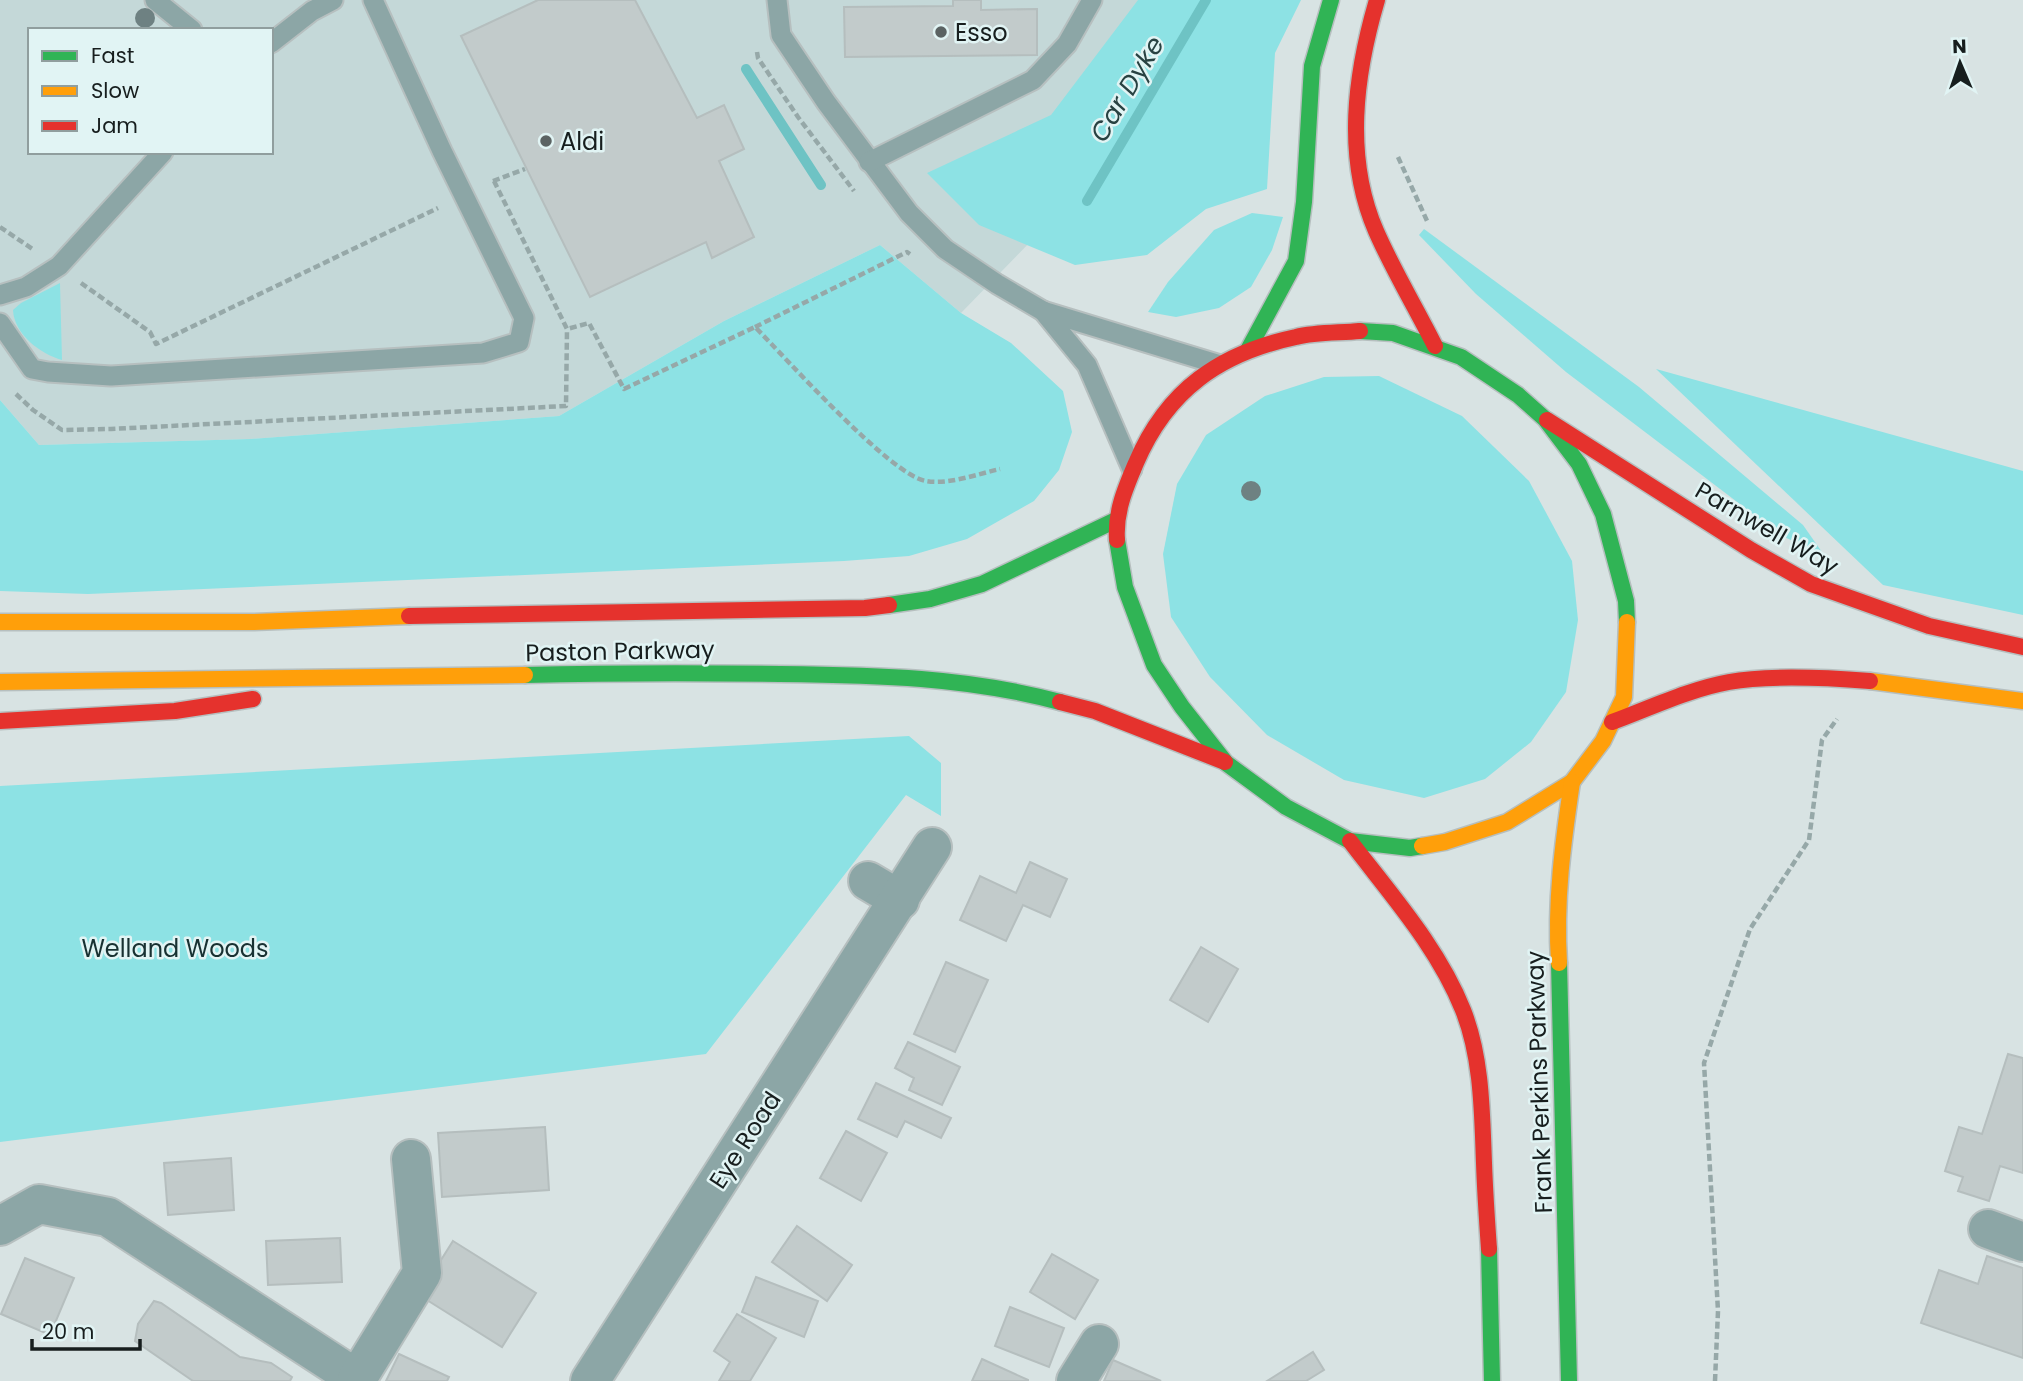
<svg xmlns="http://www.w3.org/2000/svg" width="2023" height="1381" viewBox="0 0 2023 1381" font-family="Poppins,sans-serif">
  <rect width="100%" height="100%" fill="#d8e3e3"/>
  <path fill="#c4d8d8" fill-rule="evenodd" d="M 0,0 L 1175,0 L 1036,236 L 961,313 L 880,245 L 724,321 L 559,416 L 250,439 L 39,445 L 0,400 ZM 30,30 L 271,30 L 271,152 L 30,152 Z"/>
  <g fill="#8de2e4">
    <polygon points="1138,0 1301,0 1275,53 1267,189 1206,209 1147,255 1075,265 979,225 927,173 1051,115"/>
    <polygon points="1252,213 1283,217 1272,250 1251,287 1219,308 1176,317 1148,312 1168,282 1214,230"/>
    <polygon points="1424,229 1639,387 1803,525 1824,555 1782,536 1566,372 1476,294 1419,235"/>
    <polygon points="880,245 961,313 1011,343 1063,391 1072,432 1059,470 1034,501 967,539 909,556 844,561 88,594 0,591 0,400 39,445 250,439 559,416 724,321"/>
    <path d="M 60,283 L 62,360 C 40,354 14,334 13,310 L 21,303 Z"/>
    <polygon points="1656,369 2023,471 2023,615 1883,585"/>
    <polygon points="1379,376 1462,416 1529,481 1572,561 1578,620 1566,692 1531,742 1485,779 1424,798 1344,780 1267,735 1210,677 1171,617 1163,554 1177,484 1206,435 1265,396 1324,377"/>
    <polygon points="909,736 941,763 941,816 906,795 706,1054 0,1142 0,786"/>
  </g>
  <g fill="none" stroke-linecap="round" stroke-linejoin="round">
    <g stroke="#6ec3c4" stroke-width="10">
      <polyline points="746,69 821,185"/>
      <polyline points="1087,201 1206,0"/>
    </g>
  </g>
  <g fill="#c2cbcb" stroke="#b5bebe" stroke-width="2">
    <polygon points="538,0 635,0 697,118 724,105 744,149 719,161 754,237 712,258 706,242 590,297 461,36"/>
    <polygon points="953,0 981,0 981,10 1037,9 1037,55 845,57 844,7 953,6"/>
    <polygon points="1030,862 1067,879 1050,917 1023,905 1006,941 960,920 980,876 1016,893"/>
    <polygon points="1201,947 1238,969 1208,1022 1170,1000"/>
    <polygon points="946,962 988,980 955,1052 914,1034"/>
    <polygon points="908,1042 960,1067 942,1105 909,1090 914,1078 895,1068"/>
    <polygon points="2008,1054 2023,1058 2023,1173 2000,1166 1989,1201 1958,1191 1963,1177 1945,1171 1959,1127 1982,1134"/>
    <polygon points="876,1083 951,1118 941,1138 905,1121 897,1137 858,1119"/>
    <polygon points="545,1127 549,1190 442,1197 438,1133"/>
    <polygon points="846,1131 887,1153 861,1201 820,1178"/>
    <polygon points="231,1158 234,1210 168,1215 164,1163"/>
    <polygon points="797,1226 852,1265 827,1301 772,1262"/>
    <polygon points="340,1238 342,1282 268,1285 266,1241"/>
    <polygon points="453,1241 536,1293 502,1347 419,1295"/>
    <polygon points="1052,1254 1098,1280 1075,1319 1030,1292"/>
    <polygon points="1987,1256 2023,1268 2023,1358 1921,1323 1939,1270 1978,1284"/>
    <polygon points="25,1258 74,1278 50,1335 1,1314"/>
    <polygon points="756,1277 818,1301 804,1337 742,1312"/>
    <polygon points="154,1301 161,1303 240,1357 271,1363 292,1377 290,1381 193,1381 135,1341 138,1324"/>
    <polygon points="1010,1307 1064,1328 1049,1367 995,1346"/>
    <polygon points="737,1314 776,1338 750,1381 719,1381 730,1362 714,1351"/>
    <polygon points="1313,1352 1324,1370 1306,1381 1267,1381"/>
    <polygon points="399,1354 449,1377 447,1381 386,1381"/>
    <polygon points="982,1359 1028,1380 1028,1381 972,1381"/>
    <polygon points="1113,1360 1161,1381 1104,1381"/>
  </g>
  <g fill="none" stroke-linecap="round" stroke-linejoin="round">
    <g stroke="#b6bfbf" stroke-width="23">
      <g id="lane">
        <polyline points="155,0 192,30"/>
        <polyline points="777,0 781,35 826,102 909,213 945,249 997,284 1043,311 1217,364"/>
        <polyline points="271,43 312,11 333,0"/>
        <polyline points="869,162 1033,80 1067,44 1092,0"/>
        <polyline points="0,295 26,287 59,266 163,152"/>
        <polyline points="1043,311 1087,365 1132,469"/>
        <polyline points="0,323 32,369 48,372 111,376 483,353 519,342 524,318 442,151 373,0"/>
      </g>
    </g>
    <g stroke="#b6bfbf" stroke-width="42">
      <g id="street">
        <polyline points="868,881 900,900"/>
        <polyline points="0,1226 39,1204 108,1217 357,1379 355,1381"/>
        <polyline points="1988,1229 2023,1242"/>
        <polyline points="357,1379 422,1273 411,1159"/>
        <polyline points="590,1381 932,847"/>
        <polyline points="1076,1381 1099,1344"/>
      </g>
    </g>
    <g stroke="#b6bfbf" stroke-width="19">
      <g id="fast">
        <polyline points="1360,331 1393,333 1461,357 1518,395 1545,419 1579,464 1603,514 1626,601 1627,622"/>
        <polyline points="1248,350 1296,261 1304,202 1312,66 1331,0"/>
        <polyline points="1117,540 1125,587 1154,665 1182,707 1226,763 1286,807 1350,841 1410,848 1422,846"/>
        <polyline points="889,605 930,599 982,584 1116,520"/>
        <path d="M 525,675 C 610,673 695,673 780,674 C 876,675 967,677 1060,702"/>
        <polyline points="1559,963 1569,1381"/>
        <polyline points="1489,1249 1492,1381"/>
      </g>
    </g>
    <g stroke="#b6bfbf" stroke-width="19">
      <g id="slow">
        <polyline points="0,622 253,622 409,616"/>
        <polyline points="1870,681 2023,701"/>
        <polyline points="0,682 525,675"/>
        <polyline points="1422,846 1445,842 1507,822 1572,782 1603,741 1624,697 1627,622"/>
        <path d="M 1559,963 C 1555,901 1563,842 1572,782"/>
      </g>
    </g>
    <g stroke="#b6bfbf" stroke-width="19">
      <g id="jam">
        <path d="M 1377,0 C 1355,75 1344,157 1376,231 C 1393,270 1416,308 1435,346"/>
        <polyline points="1547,420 1751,550 1811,584 1929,626 2023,647"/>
        <path d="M 1117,540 C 1115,512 1125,489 1136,463 C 1167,390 1220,353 1296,337 C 1316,332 1339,333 1360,331"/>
        <polyline points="409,616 865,608 889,605"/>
        <polyline points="1060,702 1095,711 1225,762"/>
        <polyline points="0,721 175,711 253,699"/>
        <path d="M 1612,722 C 1650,708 1690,689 1729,682 C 1767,675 1831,678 1870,681"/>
        <path d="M 1350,841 C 1391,895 1438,947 1463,1010 C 1482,1058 1482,1112 1484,1163 C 1485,1192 1487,1221 1489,1249"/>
      </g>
    </g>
    <g stroke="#96a8a8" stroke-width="4.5" stroke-dasharray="7 3.5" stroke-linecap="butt">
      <polyline points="757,52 758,58 798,117 854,191"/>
      <polyline points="1398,157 1428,223"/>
      <polyline points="493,181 525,169"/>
      <path d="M 494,181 L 567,329 L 589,323 L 624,389 L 755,327 C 786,358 890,475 926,481 C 949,485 977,474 1000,469"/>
      <polyline points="0,227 34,250"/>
      <polyline points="81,283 150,332 156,344 438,208"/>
      <polyline points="755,327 907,252 910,254"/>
      <polyline points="16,394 33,410 62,430 111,429 566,406 567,329"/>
      <polyline points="1715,1381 1718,1311 1704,1063 1750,929 1809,840 1822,740 1837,719"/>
    </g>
    <use href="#lane" stroke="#8ca6a6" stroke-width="19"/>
    <use href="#street" stroke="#8ca6a6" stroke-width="38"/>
    <use href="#fast" stroke="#30b455" stroke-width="16"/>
    <use href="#slow" stroke="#ff9f0a" stroke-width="16"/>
    <use href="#jam" stroke="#e5322d" stroke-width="16"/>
  </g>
  <g fill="#6e8182">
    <circle cx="145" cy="18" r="10"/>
    <circle cx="1251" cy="491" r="10"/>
  </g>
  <g fill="#5b6363" stroke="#e1f4f4" stroke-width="2.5">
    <circle cx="941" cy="32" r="7"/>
    <circle cx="546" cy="141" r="7"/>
  </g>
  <g text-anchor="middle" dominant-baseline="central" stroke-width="5" stroke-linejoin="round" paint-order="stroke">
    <g font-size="24" fill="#171e1e" stroke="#e1f4f4" text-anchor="start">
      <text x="955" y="32">Esso</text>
      <text x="560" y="141">Aldi</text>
    </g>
    <g font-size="24" fill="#171e1e" stroke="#e1f4f4">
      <text transform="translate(1767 528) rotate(30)">Parnwell Way</text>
      <text transform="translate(620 651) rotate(-1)">Paston Parkway</text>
      <text transform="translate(1539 1082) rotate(-92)">Frank Perkins Parkway</text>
      <text transform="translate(745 1140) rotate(-57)">Eye Road</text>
    </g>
    <g font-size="24" fill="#183132" stroke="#e1f4f4">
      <text x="175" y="948">Welland Woods</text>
    </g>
    <g font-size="26" font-style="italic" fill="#284242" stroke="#e1f4f4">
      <text transform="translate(1127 89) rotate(-59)">Car Dyke</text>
    </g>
  </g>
  <rect x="28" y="28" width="245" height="126" fill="#e1f4f4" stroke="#909e9e" stroke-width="2"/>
  <rect x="42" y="51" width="35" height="10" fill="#30b455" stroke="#909e9e" stroke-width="2"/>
  <text x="91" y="63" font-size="21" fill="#171e1e">Fast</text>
  <rect x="42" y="86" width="35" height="10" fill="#ff9f0a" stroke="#909e9e" stroke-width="2"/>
  <text x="91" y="98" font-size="21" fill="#171e1e">Slow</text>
  <rect x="42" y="121" width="35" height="10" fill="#e5322d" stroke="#909e9e" stroke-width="2"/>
  <text x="91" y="133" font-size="21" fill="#171e1e">Jam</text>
  <g transform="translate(1960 63) rotate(358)" stroke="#e1f4f4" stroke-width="5" paint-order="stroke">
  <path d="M0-5L12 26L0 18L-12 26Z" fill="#171e1e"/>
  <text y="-10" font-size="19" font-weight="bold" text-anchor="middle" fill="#171e1e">N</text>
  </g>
  <path d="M32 1339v10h108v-10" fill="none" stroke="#171e1e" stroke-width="3.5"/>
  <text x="42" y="1339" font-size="21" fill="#171e1e" stroke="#e1f4f4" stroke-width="5" paint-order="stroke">20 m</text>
</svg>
